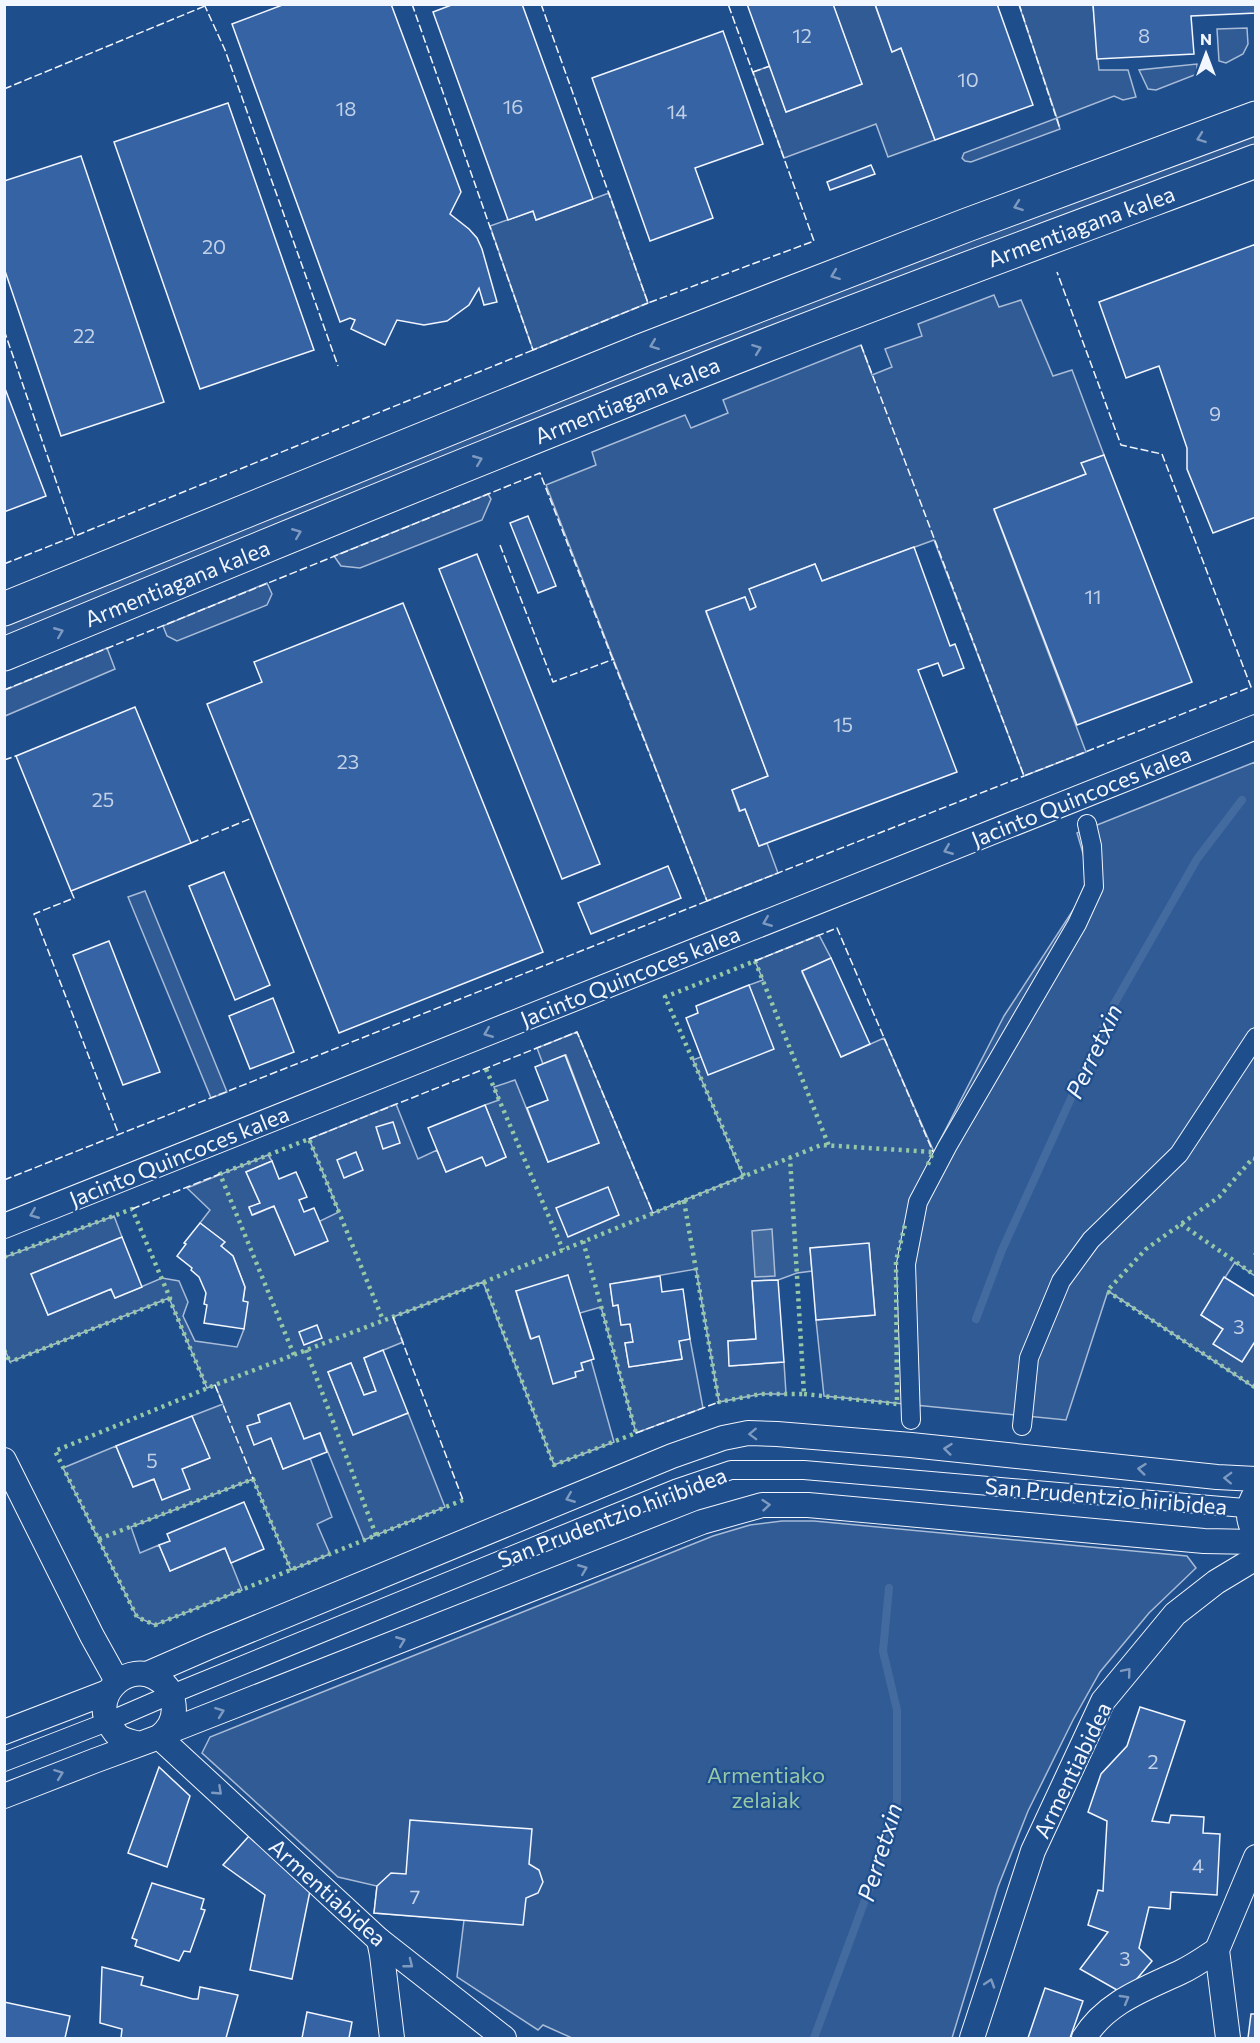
<svg xmlns="http://www.w3.org/2000/svg" width="1260" height="2043" viewBox="0 0 1260 2043" font-family="Commissioner,sans-serif">
  <rect width="100%" height="100%" fill="#1f4e8c"/>
  <g fill="#305b95" stroke="#a8bbd7" stroke-width="1.5">
    <polygon points="833,5 875,5 892,52 901,48 935,140 888,157 876,124 784,158 753,72 770,66 786,112 862,84"/>
    <polygon points="1019,5 1093,5 1099,70 1128,70 1136,97 1123,100 1114,96 1057,118 1060,129 971,162 965,161 962,158 964,153 1057,118"/>
    <polygon points="1247,28 1248,44 1243,54 1226,63 1219,61 1217,29"/>
    <polygon points="1197,64 1197,74 1156,90 1148,89 1139,70"/>
    <polygon points="1255,131 1255,147 5,638 5,625 560,397"/>
    <polygon points="609,193 648,303 533,350 490,226 533,211 536,220"/>
    <polygon points="994,295 999,307 1021,300 1053,376 1072,370 1104,455 1082,463 1086,474 994,510 1086,752 1024,776 934,540 822,581 815,564 750,589 756,607 750,610 745,597 706,612 768,776 732,790 739,811 745,809 759,846 767,843 778,873 707,901 546,485 596,465 592,452 685,415 691,428 728,413 723,400 861,345 872,375 892,367 885,349 922,336 918,324"/>
    <polygon points="488,494 491,499 482,520 360,568 341,566 334,556"/>
    <polygon points="267,583 272,594 267,605 177,641 167,636 163,626"/>
    <polygon points="107,648 115,669 5,716 5,690"/>
    <polygon points="1255,762 1256,1155 1254,1158 1256,1159 1256,1251 1254,1254 1255,1255 1255,1276 1235,1262 1201,1315 1223,1329 1214,1344 1255,1344 1255,1388 1108,1291 1066,1420 824,1396 816,1320 875,1315 869,1244 810,1248 812,1271 797,1273 778,1280 752,1281 756,1339 728,1341 730,1366 784,1362 786,1394 761,1394 719,1402 696,1269 610,1284 613,1305 618,1305 621,1325 630,1324 633,1342 625,1343 629,1367 682,1359 679,1341 690,1339 703,1408 636,1433 601,1307 580,1313 516,1291 530,1338 539,1336 575,1372 583,1370 581,1363 591,1360 614,1442 554,1465 483,1282 393,1317 403,1342 364,1358 376,1391 364,1395 351,1363 328,1372 353,1435 408,1413 445,1507 364,1540 320,1433 304,1439 289,1403 258,1415 260,1422 247,1427 254,1444 271,1438 283,1469 310,1458 332,1517 317,1524 330,1554 291,1570 253,1479 131,1527 140,1553 159,1545 170,1571 225,1548 242,1590 155,1625 137,1617 63,1468 116,1446 133,1487 154,1479 162,1499 182,1469 209,1458 192,1416 223,1404 215,1385 207,1388 169,1298 10,1362 5,1350 5,1257 114,1216 122,1237 31,1274 48,1315 111,1289 115,1298 162,1278 179,1281 188,1302 183,1316 195,1341 237,1347 244,1329 243,1301 245,1287 233,1256 221,1246 224,1242 200,1223 210,1210 187,1188 268,1155 272,1161 246,1172 260,1203 249,1208 253,1215 274,1206 295,1255 320,1221 339,1212 309,1139 396,1104 418,1159 437,1150 446,1172 482,1157 486,1165 506,1157 485,1105 499,1100 494,1087 515,1080 548,1162 599,1143 566,1055 543,1064 537,1048 577,1032 653,1213 743,1176 693,1060 701,1057 749,985 763,980 755,961 819,935 831,958 802,972 841,1057 884,1038 934,1152 1004,1016 1081,898 1086,880 1085,860 1077,833"/>
    <polygon points="145,891 227,1092 211,1098 128,897"/>
    <polygon points="782,1521 814,1521 1187,1556 1196,1568 1149,1613 1100,1672 1073,1720 1028,1811 998,1887 952,2038 572,2038 543,2025 538,2030 457,1977 464,1920 374,1913 377,1886 338,1877 202,1753 210,1737 713,1536 750,1525"/>
  </g>
  <polygon fill="#446ba0" stroke="#a8bbd7" stroke-width="1.5" points="772,1229 775,1276 755,1277 752,1231"/>
  <g fill="none" stroke-linecap="round" stroke-linejoin="round">
    <g stroke="#446ba0" stroke-width="8">
      <polyline points="976,1319 1002,1250 1113,1006 1197,859 1242,800"/>
      <polyline points="814,2038 885,1846 897,1801 897,1710 883,1651 889,1588"/>
    </g>
  </g>
  <g fill="#3563a3" stroke="#f2f6ff" stroke-width="1.5">
    <polygon points="285,4 391,4 461,192 450,214 469,229 477,238 482,249 497,302 484,305 479,288 469,305 447,321 424,325 397,320 385,345 351,329 355,320 350,318 340,322 232,24"/>
    <polygon points="454,4 522,4 593,199 536,220 533,211 508,220 433,12"/>
    <polygon points="747,4 833,4 862,84 786,112"/>
    <polygon points="875,4 997,4 1033,105 935,140 901,48 892,52"/>
    <polygon points="1093,4 1256,4 1256,13 1191,16 1194,54 1097,59"/>
    <polygon points="723,31 763,144 695,168 713,218 650,241 592,78"/>
    <polygon points="228,103 314,350 200,389 114,142"/>
    <polygon points="81,156 164,402 61,436 4,268 4,181"/>
    <polygon points="871,165 875,174 830,190 827,182"/>
    <polygon points="1256,244 1256,517 1213,533 1187,469 1187,448 1159,366 1126,378 1099,302"/>
    <polygon points="4,386 46,496 4,512"/>
    <polygon points="1104,455 1192,682 1077,725 994,509 1086,474 1081,463"/>
    <polygon points="528,516 556,586 538,593 510,523"/>
    <polygon points="914,547 950,646 955,644 964,668 943,676 938,663 918,670 957,772 759,846 745,809 740,811 732,790 768,776 706,611 745,597 750,610 756,607 749,589 815,564 822,581"/>
    <polygon points="477,554 600,864 562,879 439,569"/>
    <polygon points="403,603 543,952 339,1033 207,704 262,682 254,662"/>
    <polygon points="135,707 191,843 71,891 16,756"/>
    <polygon points="668,866 681,898 591,934 578,903"/>
    <polygon points="224,872 270,985 235,1000 189,886"/>
    <polygon points="109,941 160,1072 123,1085 73,955"/>
    <polygon points="831,958 870,1044 841,1057 802,971"/>
    <polygon points="749,985 774,1049 708,1075 686,1018 698,1013 696,1006"/>
    <polygon points="273,998 294,1052 250,1069 229,1016"/>
    <polygon points="565,1055 599,1143 548,1162 527,1108 548,1100 535,1067"/>
    <polygon points="485,1105 506,1157 486,1166 482,1157 446,1172 428,1128"/>
    <polygon points="393,1122 400,1143 383,1149 376,1127"/>
    <polygon points="356,1152 363,1170 344,1178 337,1160"/>
    <polygon points="272,1161 279,1179 296,1172 307,1197 299,1200 304,1212 314,1208 328,1241 295,1255 274,1206 252,1215 249,1207 260,1203 246,1172"/>
    <polygon points="608,1187 619,1215 568,1237 556,1208"/>
    <polygon points="200,1223 225,1242 221,1246 233,1256 245,1287 243,1301 248,1302 244,1329 204,1323 207,1305 204,1304 206,1293 199,1277 191,1270 192,1268 177,1256 186,1244 184,1243"/>
    <polygon points="122,1237 142,1287 115,1298 111,1289 48,1315 31,1274"/>
    <polygon points="869,1243 875,1315 816,1320 810,1248"/>
    <polygon points="568,1275 594,1359 581,1363 583,1370 575,1372 576,1377 553,1384 539,1336 531,1339 516,1291"/>
    <polygon points="660,1276 662,1292 683,1289 690,1339 679,1341 682,1359 629,1367 625,1343 633,1342 630,1324 621,1325 618,1305 613,1306 610,1284"/>
    <polygon points="1224,1277 1256,1297 1256,1344 1254,1343 1242,1362 1213,1344 1223,1329 1201,1315"/>
    <polygon points="778,1280 784,1362 729,1366 728,1341 756,1339 752,1281"/>
    <polygon points="317,1325 322,1338 304,1345 299,1332"/>
    <polygon points="383,1350 408,1413 353,1435 328,1372 351,1363 364,1395 376,1391 364,1358"/>
    <polygon points="290,1403 304,1439 320,1433 327,1452 283,1469 271,1438 254,1445 247,1426 260,1422 258,1415"/>
    <polygon points="192,1416 210,1458 182,1469 190,1489 162,1500 154,1479 133,1487 116,1446"/>
    <polygon points="244,1502 264,1549 231,1563 225,1548 170,1571 159,1545 170,1541 167,1534"/>
    <polygon points="1140,1707 1185,1721 1152,1821 1169,1823 1171,1815 1204,1817 1203,1833 1220,1834 1217,1895 1171,1892 1170,1909 1149,1907 1139,1948 1152,1961 1124,1994 1080,1969 1108,1932 1088,1925 1098,1890 1103,1891 1107,1821 1088,1812 1101,1774 1127,1746"/>
    <polygon points="159,1767 190,1796 167,1867 128,1853"/>
    <polygon points="410,1820 532,1829 529,1864 539,1870 543,1882 538,1893 526,1898 523,1925 374,1913 377,1886 391,1873 406,1874"/>
    <polygon points="249,1836 310,1891 292,1979 250,1970 265,1895 223,1865"/>
    <polygon points="152,1883 204,1899 201,1909 205,1910 190,1952 184,1951 179,1961 135,1946 137,1940 132,1938"/>
    <polygon points="102,1967 143,1977 141,1985 193,1999 198,1999 200,1987 238,1995 226,2038 121,2038 122,2029 100,2023"/>
    <polygon points="1045,1988 1083,2001 1070,2038 1028,2038"/>
    <polygon points="4,2002 70,2016 65,2038 4,2038"/>
    <polygon points="307,2012 352,2022 349,2038 302,2038"/>
    <polygon points="1251,2014 1256,2014 1256,2038 1248,2038"/>
  </g>
  <g fill="none" stroke-linecap="round" stroke-linejoin="round">
    <g stroke="#f2f6ff" stroke-width="20">
      <g id="pedestrian">
        <polyline points="911,1420 906,1264 918,1202 947,1147 1077,924 1094,887 1092,846 1087,824"/>
        <polyline points="1022,1426 1029,1358 1061,1281 1091,1240 1179,1154 1256,1037"/>
        <polyline points="4,1762 107,1722 172,1694 675,1489 731,1470 804,1470 1256,1509"/>
      </g>
    </g>
    <g stroke="#f2f6ff" stroke-width="26">
      <g id="minor">
        <polyline points="4,1226 1256,727"/>
        <polyline points="4,1460 92,1636 117,1681"/>
        <path d="M 1256,1493 C 1247,1505 1246,1521 1256,1533"/>
        <polyline points="147,1674 209,1647 672,1456 723,1438 748,1433 777,1434 911,1445 1217,1477 1256,1479"/>
        <polyline points="4,1732 108,1692"/>
        <polyline points="165,1733 702,1522 762,1505 808,1505 1204,1541 1256,1542"/>
        <polyline points="159,1737 379,1940 504,2038"/>
        <path d="M 4,1796 L 94,1761 L 159,1737 C 171,1728 176,1716 173,1701 C 171,1690 164,1682 154,1677 C 123,1662 89,1700 112,1728 C 114,1731 117,1736 121,1738 C 126,1741 133,1742 139,1744"/>
        <polyline points="379,1940 382,1955 392,2038"/>
        <polyline points="972,2038 1033,1851 1103,1701 1175,1614 1216,1582 1256,1558"/>
        <path d="M 1084,2038 C 1106,2002 1145,1989 1181,1972 C 1194,1966 1205,1958 1217,1950"/>
        <polyline points="1228,2038 1217,1950 1256,1857"/>
      </g>
    </g>
    <g stroke="#f2f6ff" stroke-width="35">
      <g id="primary">
        <polyline points="4,609 643,350 967,225 1256,118"/>
        <path d="M 4,654 C 233,559 462,465 693,374 C 879,300 1068,231 1256,161"/>
      </g>
    </g>
    <use href="#pedestrian" stroke="#1f4e8c" stroke-width="18"/>
    <use href="#minor" stroke="#1f4e8c" stroke-width="24"/>
    <use href="#primary" stroke="#1f4e8c" stroke-width="33"/>
    <g stroke="#97c8a6" stroke-width="4.5" stroke-dasharray="3 4.5" stroke-linecap="butt">
      <polyline points="486,1069 563,1250"/>
      <polyline points="1256,1159 1253,1158 1219,1197 1146,1249 1107,1291 1256,1388"/>
      <polyline points="744,1176 665,997 755,961 829,1146"/>
      <polyline points="684,1201 719,1402 761,1394 804,1394 790,1158"/>
      <polyline points="1181,1224 1256,1276"/>
      <polyline points="4,1257 132,1209 170,1298 10,1362"/>
      <polyline points="484,1282 554,1465 636,1433 583,1241"/>
      <polyline points="169,1298 207,1388"/>
      <polyline points="4,1350 10,1362"/>
      <polyline points="306,1350 376,1535"/>
      <polyline points="294,1355 220,1174 309,1139 383,1320"/>
      <polyline points="804,1394 897,1404 896,1261 905,1225"/>
      <polyline points="463,1500 155,1625 137,1617 55,1451 215,1385 484,1282 821,1145 933,1152 927,1167"/>
      <polyline points="99,1539 253,1479 291,1570"/>
    </g>
    <g stroke="#f2f6ff" stroke-width="1.5" stroke-dasharray="8 3" stroke-linecap="butt">
      <polyline points="204,4 225,50 338,366"/>
      <polyline points="412,4 533,350 648,303"/>
      <polyline points="541,4 648,303 814,241 728,4"/>
      <polyline points="1019,4 1060,129"/>
      <polyline points="753,72 770,66"/>
      <polyline points="4,89 205,6"/>
      <polyline points="4,330 75,536 533,350"/>
      <polyline points="861,345 1024,776 1251,687 1162,454 1121,445 1057,272"/>
      <polyline points="500,545 553,682 614,659"/>
      <polyline points="4,564 75,536"/>
      <polyline points="4,690 540,473 707,901 1024,776"/>
      <polyline points="4,760 16,756"/>
      <polyline points="191,843 252,818"/>
      <polyline points="71,891 74,898 34,914 119,1135"/>
      <polyline points="755,961 837,928 933,1152"/>
      <polyline points="309,1139 577,1032 653,1213"/>
      <polyline points="4,1180 707,901"/>
      <polyline points="132,1209 220,1174"/>
      <polyline points="393,1317 463,1500"/>
      <polyline points="215,1385 253,1479"/>
      <polyline points="636,1433 719,1402"/>
    </g>
  </g>
  <defs><path id="oneway-chevron" d="M-2-3.5L2.5 0L-2 3.5" fill="none" stroke-width="1.6" stroke-linecap="round" stroke-linejoin="round" transform="scale(1.5)"/></defs>
  <g stroke="#7e9ac0">
    <use href="#oneway-chevron" transform="translate(1201 138) rotate(160)"/>
    <use href="#oneway-chevron" transform="translate(1018 206) rotate(160)"/>
    <use href="#oneway-chevron" transform="translate(835 275) rotate(159)"/>
    <use href="#oneway-chevron" transform="translate(654 345) rotate(159)"/>
    <use href="#oneway-chevron" transform="translate(757 349) rotate(-21)"/>
    <use href="#oneway-chevron" transform="translate(478 460) rotate(-22)"/>
    <use href="#oneway-chevron" transform="translate(297 533) rotate(-22)"/>
    <use href="#oneway-chevron" transform="translate(59 632) rotate(-22)"/>
    <use href="#oneway-chevron" transform="translate(948 850) rotate(158)"/>
    <use href="#oneway-chevron" transform="translate(767 922) rotate(158)"/>
    <use href="#oneway-chevron" transform="translate(488 1033) rotate(158)"/>
    <use href="#oneway-chevron" transform="translate(34 1214) rotate(158)"/>
    <use href="#oneway-chevron" transform="translate(753 1434) rotate(178)"/>
    <use href="#oneway-chevron" transform="translate(948 1449) rotate(-174)"/>
    <use href="#oneway-chevron" transform="translate(1142 1469) rotate(-174)"/>
    <use href="#oneway-chevron" transform="translate(1228 1478) rotate(-178)"/>
    <use href="#oneway-chevron" transform="translate(570 1498) rotate(158)"/>
    <use href="#oneway-chevron" transform="translate(766 1505) rotate(-5)"/>
    <use href="#oneway-chevron" transform="translate(583 1569) rotate(-22)"/>
    <use href="#oneway-chevron" transform="translate(401 1641) rotate(-22)"/>
    <use href="#oneway-chevron" transform="translate(1127 1672) rotate(-50)"/>
    <use href="#oneway-chevron" transform="translate(220 1712) rotate(-20)"/>
    <use href="#oneway-chevron" transform="translate(59 1774) rotate(-21)"/>
    <use href="#oneway-chevron" transform="translate(218 1791) rotate(43)"/>
    <use href="#oneway-chevron" transform="translate(409 1964) rotate(38)"/>
    <use href="#oneway-chevron" transform="translate(990 1983) rotate(-72)"/>
    <use href="#oneway-chevron" transform="translate(1125 1999) rotate(-30)"/>
  </g>
  <g text-anchor="middle" dominant-baseline="central" stroke-width="4.5" stroke-linejoin="round" paint-order="stroke">
    <g font-size="20" fill="#c3d1e8">
      <text x="802" y="35">12</text>
      <text x="1144" y="35">8</text>
      <text x="968" y="79">10</text>
      <text x="513" y="106">16</text>
      <text x="346" y="108">18</text>
      <text x="677" y="111">14</text>
      <text x="214" y="246">20</text>
      <text x="84" y="335">22</text>
      <text x="1215" y="413">9</text>
      <text x="1093" y="596">11</text>
      <text x="843" y="724">15</text>
      <text x="348" y="761">23</text>
      <text x="103" y="799">25</text>
      <text x="1239" y="1326">3</text>
      <text x="152" y="1460">5</text>
      <text x="1153" y="1761">2</text>
      <text x="1198" y="1865">4</text>
      <text x="415" y="1896">7</text>
      <text x="1125" y="1958">3</text>
    </g>
    <g font-size="22" fill="#f2f6ff" stroke="#1f4e8c">
      <text transform="translate(1081 226) rotate(-20)">Armentiagana kalea</text>
      <text transform="translate(627 400) rotate(-22)">Armentiagana kalea</text>
      <text transform="translate(177 583) rotate(-22)">Armentiagana kalea</text>
      <text transform="translate(1081 796) rotate(-22)">Jacinto Quincoces kalea</text>
      <text transform="translate(630 976) rotate(-22)">Jacinto Quincoces kalea</text>
      <text transform="translate(179 1156) rotate(-22)">Jacinto Quincoces kalea</text>
      <text transform="translate(1106 1496) rotate(5)">San Prudentzio hiribidea</text>
      <text transform="translate(612 1517) rotate(-21)">San Prudentzio hiribidea</text>
      <text transform="translate(1072 1770) rotate(-64)">Armentiabidea</text>
      <text transform="translate(328 1892) rotate(42)">Armentiabidea</text>
    </g>
    <g font-size="22" fill="#97c8a6" stroke="#1f4e8c">
      <text x="766" y="1774">Armentiako<tspan x="766" dy="25">zelaiak</tspan></text>
    </g>
    <g font-size="24" font-style="italic" fill="#f2f6ff" stroke="#1f4e8c">
      <text transform="translate(1093 1051) rotate(-65)">Perretxin</text>
      <text transform="translate(879 1852) rotate(-73)">Perretxin</text>
    </g>
  </g>
  <rect width="1260" height="2043" fill="none" stroke="#f2f6ff" stroke-width="12"/>
  <g transform="translate(1206 54)" stroke="#1f4e8c" stroke-width="4.5" paint-order="stroke">
  <path d="M0-4.5L10 22L0 15L-10 22Z" fill="#f2f6ff"/>
  <text y="-9" font-size="16" font-weight="bold" text-anchor="middle" fill="#f2f6ff">N</text>
  </g>
</svg>
